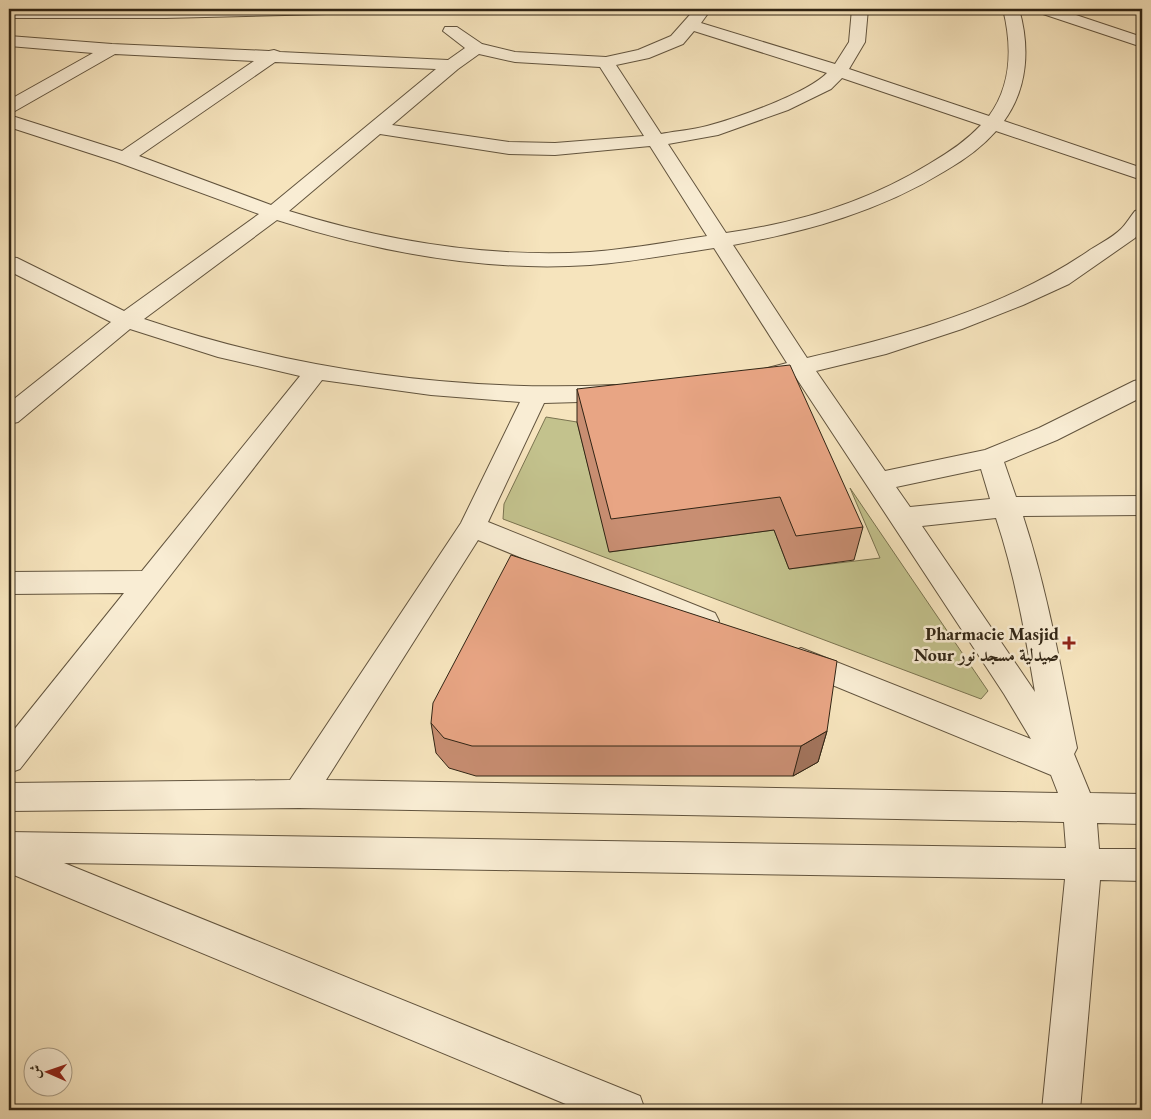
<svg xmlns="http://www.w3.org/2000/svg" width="1151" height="1119" viewBox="0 0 1151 1119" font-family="'EB Garamond',Amiri,serif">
  <rect width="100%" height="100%" fill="#f6e4bd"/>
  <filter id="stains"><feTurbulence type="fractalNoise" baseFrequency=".004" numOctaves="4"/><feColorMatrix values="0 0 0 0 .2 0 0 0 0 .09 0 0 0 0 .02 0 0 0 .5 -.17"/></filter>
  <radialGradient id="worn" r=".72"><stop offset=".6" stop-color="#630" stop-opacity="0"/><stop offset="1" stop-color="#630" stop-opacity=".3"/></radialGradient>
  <polygon fill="#c3c28d" stroke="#7a7350" points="546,417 577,422 610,552 774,530 789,569 880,558 850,488 988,691 981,699 503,519 504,504"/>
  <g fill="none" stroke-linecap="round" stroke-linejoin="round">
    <g stroke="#62543e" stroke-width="2">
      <g id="minor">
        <path d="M 695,9 L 707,9 L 709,12 L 701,23 L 835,64 L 849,42 L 852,9 L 868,9 L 865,42 L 849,69 L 989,116 C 1012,85 1012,45 1003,9 L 1019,9 C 1030,47 1028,88 1004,121 L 1142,168 L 1142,180 L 996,131 C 982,147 964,160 945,171 C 880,211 809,231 733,245 L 807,358 C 903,336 1004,308 1087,252 C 1097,245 1112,238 1121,229 C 1126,224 1130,217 1135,211 L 1142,209 L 1142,229 L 1135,238 L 1069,284 L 1023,305 L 962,329 L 886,354 L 816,371 L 885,471 L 985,450 L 1039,428 L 1134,381 L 1142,379 L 1142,397 L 1057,440 L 1004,462 L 1016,497 L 1142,496 L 1142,515 L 1023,516 C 1048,592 1061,670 1077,748 L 1074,754 L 1090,793 L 1142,794 L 1142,824 L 1097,823 L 1099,849 L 1142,849 L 1142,881 L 1100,880 L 1080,1110 L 1042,1110 L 1065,879 L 64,863 L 640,1096 L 645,1110 L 580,1110 L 9,873 L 9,832 L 1066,848 L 1064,822 L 299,808 L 9,811 L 9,783 L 290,780 L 461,523 L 520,402 L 431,395 L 322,380 L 20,769 L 9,773 L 9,736 L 124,593 L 9,594 L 9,572 L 142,571 L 300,376 L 218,357 L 130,329 L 18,422 L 9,424 L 9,403 L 111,322 L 9,271 L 9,257 L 17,258 L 124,311 L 259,214 L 117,162 L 9,127 L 9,115 L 122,151 L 254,61 L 115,54 L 15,111 L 9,112 L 9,100 L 93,53 L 9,46 L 9,36 L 112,44 L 269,51 L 274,50 L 280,52 L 448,60 L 465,48 L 443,31 L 445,27 L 457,27 L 482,44 L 515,52 L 606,57 L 638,50 L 671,36 ZM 694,31 L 827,73 C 806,94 737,118 707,126 C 692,130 676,131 661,134 L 616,65 L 649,58 L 683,44 ZM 479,54 L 515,62 L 600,67 L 644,136 L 555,143 L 509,142 L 392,125 L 458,69 ZM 275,62 L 436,69 L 271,205 L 139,156 ZM 842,78 L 981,125 C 966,141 948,153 929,164 C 867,202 798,223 726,233 L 668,144 L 718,135 L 788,110 L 831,89 ZM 380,134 L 509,154 L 555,155 L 650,146 L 707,236 C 668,242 629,249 590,252 C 488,258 385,241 289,211 ZM 277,220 C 377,252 485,272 590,265 C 632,262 673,254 714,248 L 787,363 L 748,373 L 744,378 L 748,383 L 756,386 L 795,376 L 1004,694 L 1031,739 L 801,648 L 791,652 L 786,660 L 791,668 L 1051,775 L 1058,793 L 326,780 L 478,540 L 695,629 L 705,632 L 715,629 L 719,621 L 715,613 L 488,522 L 544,403 L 614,401 L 623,399 L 626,393 L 623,387 L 614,385 C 455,392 294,370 144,319 ZM 981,469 L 990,499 L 910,507 L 896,487 ZM 996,518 C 1015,575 1025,633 1035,692 L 922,526 Z"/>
        <polygon points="1035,9 1058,9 1142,37 1142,47 1037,12"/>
      </g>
    </g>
    <g stroke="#62543e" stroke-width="2">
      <polygon id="tertiary" points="9,9 334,9 332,12 326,14 165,18 9,18"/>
    </g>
    <use href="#minor" fill="#f9edd4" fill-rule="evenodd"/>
    <use href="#tertiary" fill="#f9edd4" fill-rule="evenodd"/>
  </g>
  <g fill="#c88e72" stroke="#302414">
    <polygon points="577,389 863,527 854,560 789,569 774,530 609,552 577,422"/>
    <polygon points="431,723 827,731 818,762 793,776 476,776 449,768 436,753"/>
  </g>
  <polygon fill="#a2745c" stroke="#302414" points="827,731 818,762 793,776 801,746"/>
  <g fill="#e8a584" stroke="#302414">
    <polygon points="790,365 863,527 796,536 780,497 611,519 577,389"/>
    <polygon points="511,555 837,661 827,731 801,746 472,746 444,738 431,723 433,703"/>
  </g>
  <path fill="#8f2418" stroke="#f9edd4" stroke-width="2" d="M1066.5 635.5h5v5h5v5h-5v5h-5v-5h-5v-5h5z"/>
  <g text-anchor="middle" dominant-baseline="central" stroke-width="5" stroke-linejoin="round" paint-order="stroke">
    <g font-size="18" font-weight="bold" fill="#302414" stroke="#f9edd4" text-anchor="end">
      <text x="1059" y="633">Pharmacie Masjid<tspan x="1059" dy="21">Nour صيدلية مسجد نور</tspan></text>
    </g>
  </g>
  <rect width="1151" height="1119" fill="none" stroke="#f6e4bd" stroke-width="30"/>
  <rect x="10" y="10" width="1131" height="1099" fill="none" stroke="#302414" stroke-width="2.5"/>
  <rect x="15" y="15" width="1121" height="1089" fill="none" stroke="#302414"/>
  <g transform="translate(48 1072) rotate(272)"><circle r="24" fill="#f9edd4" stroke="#a99d87"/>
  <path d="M0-4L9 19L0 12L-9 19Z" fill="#8f2418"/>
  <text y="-8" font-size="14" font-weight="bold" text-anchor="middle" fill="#302414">ش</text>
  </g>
  <rect width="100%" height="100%" filter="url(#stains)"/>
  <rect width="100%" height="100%" fill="url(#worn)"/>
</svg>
